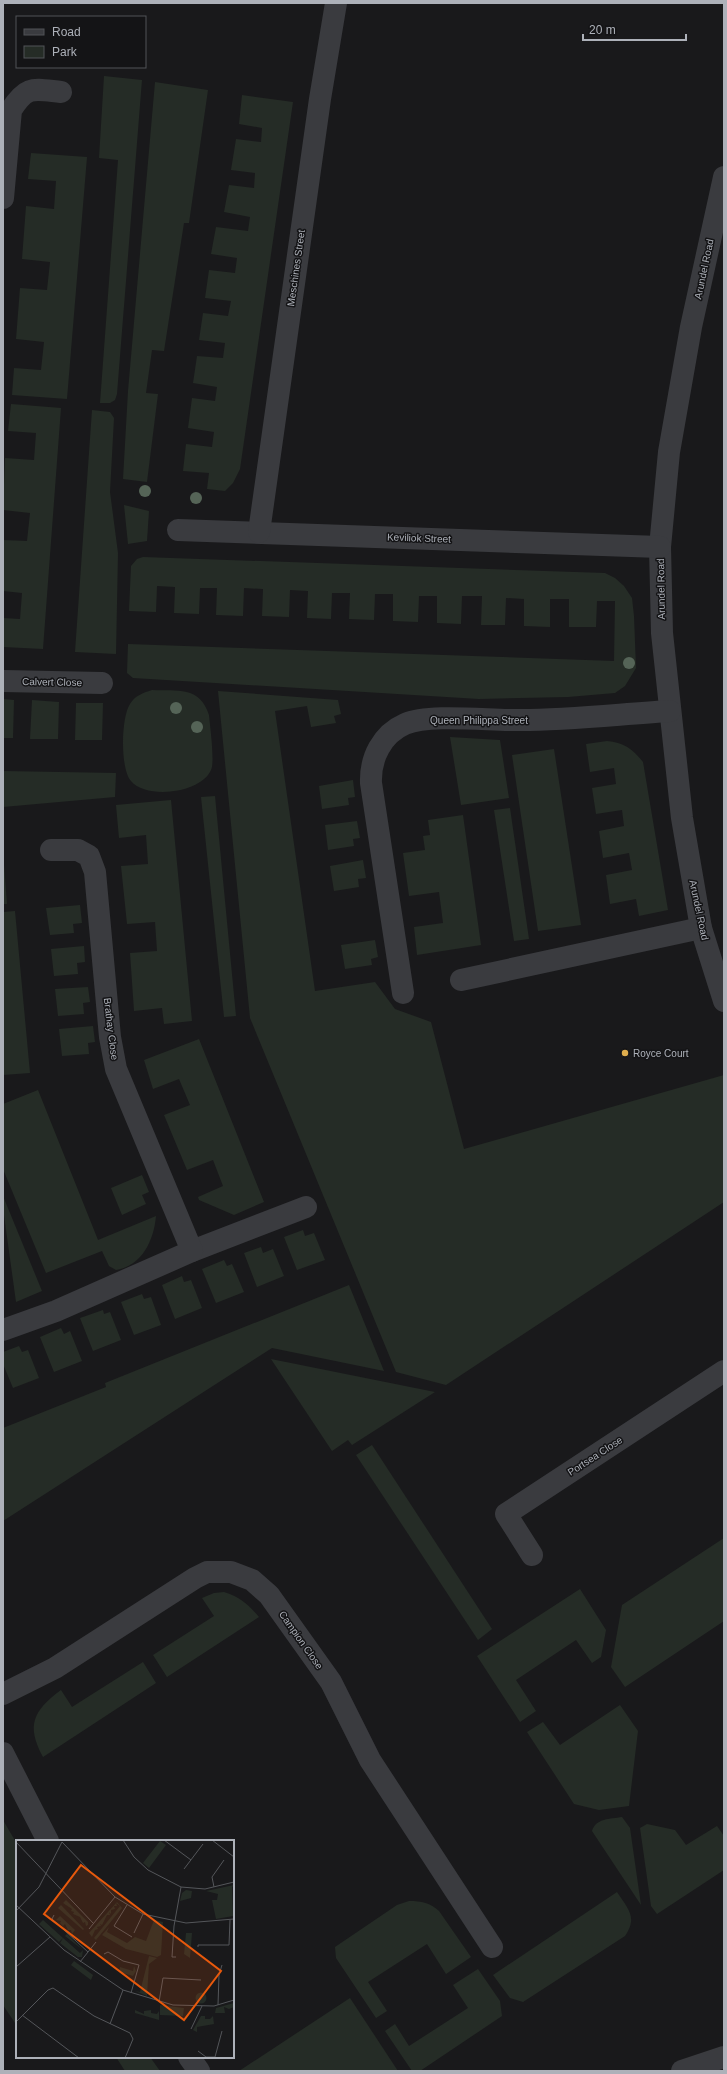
<svg xmlns="http://www.w3.org/2000/svg" width="727" height="2074" viewBox="0 0 727 2074" font-family="Arial,sans-serif">
  <rect width="100%" height="100%" fill="#19191b"/>
  <g fill="#252c26">
    <polygon points="104,76 142,80 117,394 115,400 110,403 100,403 118,160 99,158"/>
    <polygon points="155,82 208,90 189,223 184,223 164,351 152,350 146,393 158,394 147,482 123,479 128,391"/>
    <polygon points="242,95 293,102 240,469 233,483 225,491 207,489 209,473 183,471 186,444 212,447 214,432 188,428 192,398 215,401 217,387 193,383 197,356 223,358 225,343 199,340 203,313 228,316 231,301 205,298 209,270 235,273 237,258 211,254 216,227 248,231 250,217 224,212 229,185 254,188 255,173 231,170 236,139 261,142 262,128 239,124"/>
    <polygon points="31,153 87,157 67,399 12,395 14,368 41,370 44,342 16,339 20,288 47,290 50,262 22,259 26,206 54,209 56,181 28,179"/>
    <polygon points="11,404 61,408 43,649 3,647 3,618 20,619 22,593 3,591 3,540 27,541 30,513 3,510 5,458 34,460 36,433 8,431"/>
    <polygon points="92,410 110,412 114,418 110,492 118,553 116,654 75,652"/>
    <polygon points="124,505 149,511 147,541 128,544"/>
    <polygon points="143,557 605,573 615,578 624,586 632,598 634,616 636,668 625,686 615,693 568,697 479,699 133,678 127,673 128,644 614,661 615,601 597,601 596,627 569,627 569,599 550,599 550,627 524,626 524,599 506,598 505,625 481,625 482,596 462,596 461,624 437,623 437,596 419,596 418,622 393,621 393,594 375,594 374,620 349,619 350,593 332,593 331,619 307,618 308,591 290,590 289,617 262,616 263,589 244,588 243,616 216,615 217,588 200,588 199,614 174,613 175,587 157,586 156,612 129,611 131,566 137,559"/>
    <path d="M 152,690 C 177,691 200,686 209,715 C 210,726 215,762 211,770 C 201,793 147,800 131,781 C 120,769 121,717 130,704 C 135,696 142,693 152,690 Z"/>
    <polygon points="218,691 338,700 341,714 334,716 336,723 311,727 307,706 275,711 315,991 375,982 395,1009 431,1022 464,1149 724,1075 724,1202 446,1385 396,1372 250,1018"/>
    <polygon points="3,699 14,700 13,738 3,738"/>
    <polygon points="32,700 59,702 58,739 30,739"/>
    <polygon points="76,703 103,703 102,740 75,740"/>
    <polygon points="450,737 500,740 509,798 461,805"/>
    <path d="M 607,741 C 623,742 633,749 643,762 L 668,910 L 639,916 L 636,899 L 610,904 L 606,875 L 632,870 L 629,853 L 603,858 L 599,831 L 624,826 L 622,810 L 596,814 L 592,788 L 616,784 L 614,768 L 590,772 L 586,744 Z"/>
    <polygon points="554,749 581,925 538,931 512,755"/>
    <polygon points="3,771 116,773 115,797 3,807"/>
    <polygon points="353,780 355,797 348,798 349,805 322,809 319,786"/>
    <polygon points="215,796 236,1016 224,1017 201,797"/>
    <polygon points="171,800 192,1021 164,1024 162,1008 134,1011 130,953 157,951 155,922 127,924 121,866 148,864 146,835 119,838 116,805"/>
    <polygon points="510,808 529,939 514,941 494,810"/>
    <polygon points="463,815 481,945 417,955 414,927 443,923 439,892 409,896 403,853 425,850 423,836 430,835 428,820"/>
    <polygon points="357,821 360,838 353,839 354,846 328,850 325,825"/>
    <polygon points="3,851 7,904 3,904"/>
    <polygon points="363,860 366,878 358,879 359,887 334,891 330,866"/>
    <polygon points="80,905 82,923 73,924 74,933 50,935 46,908"/>
    <polygon points="15,911 30,1073 3,1075 3,912"/>
    <polygon points="375,940 378,957 371,959 372,965 345,969 341,945"/>
    <polygon points="84,946 85,962 77,963 78,974 54,976 51,949"/>
    <polygon points="88,987 90,1002 83,1003 84,1014 58,1016 55,989"/>
    <polygon points="93,1026 95,1042 88,1043 89,1054 62,1056 59,1029"/>
    <polygon points="199,1039 264,1202 234,1215 199,1200 198,1197 223,1186 213,1160 187,1170 164,1115 190,1105 179,1079 153,1089 144,1060"/>
    <path d="M 38,1090 L 98,1240 L 156,1216 C 154,1240 142,1266 116,1270 L 109,1266 L 102,1251 L 46,1273 L 3,1169 L 3,1104 Z"/>
    <polygon points="142,1175 149,1192 142,1195 146,1204 122,1215 111,1188"/>
    <polygon points="3,1196 42,1291 16,1302 3,1208"/>
    <polygon points="303,1230 305,1236 314,1233 325,1260 297,1270 284,1237"/>
    <polygon points="261,1247 263,1253 273,1249 284,1276 257,1287 244,1253"/>
    <polygon points="224,1260 227,1266 232,1264 244,1292 216,1303 202,1269"/>
    <polygon points="182,1276 184,1282 191,1280 202,1308 175,1319 162,1285"/>
    <polygon points="349,1285 384,1371 272,1348 3,1521 3,1428 106,1387 105,1383"/>
    <polygon points="142,1294 144,1299 151,1297 161,1325 134,1335 121,1302"/>
    <polygon points="103,1310 104,1314 110,1312 121,1340 93,1351 80,1318"/>
    <polygon points="61,1328 64,1334 70,1331 82,1361 54,1372 40,1337"/>
    <polygon points="19,1346 22,1352 28,1350 39,1378 13,1388 3,1364 3,1352"/>
    <polygon points="271,1359 435,1392 352,1445 348,1440 332,1451"/>
    <polygon points="372,1445 492,1629 478,1640 356,1455"/>
    <polygon points="724,1538 724,1621 625,1687 611,1667 622,1605"/>
    <polygon points="580,1589 606,1630 601,1657 592,1663 576,1640 516,1680 536,1711 520,1722 477,1656"/>
    <path d="M 224,1592 C 240,1597 248,1604 259,1617 L 167,1677 L 153,1655 L 214,1616 L 202,1598 L 214,1593 Z"/>
    <path d="M 143,1662 L 156,1683 L 43,1757 C 26,1725 33,1711 61,1690 L 72,1707 Z"/>
    <polygon points="620,1705 638,1731 629,1806 599,1810 574,1804 527,1732 543,1722 560,1745"/>
    <path d="M 622,1817 L 630,1828 L 641,1905 L 592,1831 C 596,1818 610,1819 622,1817 Z"/>
    <polygon points="3,1820 17,1844 17,2026 3,2005"/>
    <polygon points="647,1824 675,1830 686,1845 717,1826 724,1836 724,1870 657,1914 651,1906 640,1828"/>
    <path d="M 617,1892 C 628,1909 638,1917 625,1936 L 523,2002 L 510,1998 L 493,1975 Z"/>
    <path d="M 409,1901 C 422,1901 430,1903 439,1911 L 471,1957 L 446,1974 L 427,1944 L 368,1982 L 387,2011 L 376,2018 L 336,1958 L 335,1947 L 397,1905 Z"/>
    <polygon points="478,1969 500,2001 502,2016 420,2071 412,2071 385,2031 395,2024 409,2046 468,2008 453,1985"/>
    <polygon points="350,1998 398,2071 239,2071"/>
    <polygon points="116,2057 150,2057 160,2071 125,2071"/>
  </g>
  <g fill="none" stroke-linecap="round" stroke-linejoin="round">
    <g stroke="#3a3b3f" stroke-width="22">
      <polyline points="724,177 691,327 669,452 660,547 662,633 682,818 701,928 724,1001"/>
      <path d="M 3,198 L 11,110 C 27,85 33,89 61,92"/>
      <polyline points="178,530 660,547"/>
      <polyline points="259,532 320,99 336,3"/>
      <polyline points="3,681 102,683"/>
      <polyline points="461,980 701,928"/>
      <path d="M 403,993 L 371,783 C 370,758 382,734 405,724 C 430,713 492,721 521,720 C 570,720 620,714 670,711"/>
      <polyline points="192,1251 306,1207"/>
      <polyline points="3,1330 56,1311 192,1251 116,1069 110,1037 95,872 89,856 78,850 51,850"/>
      <polyline points="532,1555 506,1514 724,1371"/>
      <polyline points="3,1694 55,1668 195,1578 207,1572 231,1572 252,1580 269,1595 331,1682 370,1760 492,1947"/>
      <polyline points="3,1753 48,1841"/>
      <polyline points="189,2057 199,2071"/>
      <polyline points="682,2071 724,2057"/>
    </g>
  </g>
  <g fill="#556457">
    <circle cx="145" cy="491" r="6"/>
    <circle cx="196" cy="498" r="6"/>
    <circle cx="629" cy="663" r="6"/>
    <circle cx="176" cy="708" r="6"/>
    <circle cx="197" cy="727" r="6"/>
  </g>
  <circle fill="#dfad4d" stroke="#141416" stroke-width="1.5" cx="625" cy="1053" r="4"/>
  <g text-anchor="middle" dominant-baseline="central" stroke-width="3" stroke-linejoin="round" paint-order="stroke">
    <g font-size="10" fill="#adb1b9" stroke="#141416">
      <text transform="translate(296 268) rotate(-82)">Meschines Street</text>
      <text transform="translate(704 269) rotate(-78)">Arundel Road</text>
      <text transform="translate(419 538) rotate(2)">Keviliok Street</text>
      <text transform="translate(661 589) rotate(-91)">Arundel Road</text>
      <text transform="translate(52 682) rotate(1)">Calvert Close</text>
      <text x="479" y="720">Queen Philippa Street</text>
      <text transform="translate(699 910) rotate(78)">Arundel Road</text>
      <text transform="translate(111 1029) rotate(83)">Brathay Close</text>
      <text transform="translate(595 1456) rotate(-33)">Portsea Close</text>
      <text transform="translate(301 1640) rotate(55)">Campion Close</text>
    </g>
    <g font-size="10" fill="#adb1b9" stroke="#141416" text-anchor="start">
      <text x="633" y="1053">Royce Court</text>
    </g>
  </g>
  <g transform="translate(16 1840)">
    <rect width="218" height="218" fill="#19191b"/>
    <path d="M 144,1 L 150,5 L 133,28 L 127,23 ZM 218,45 L 216,47 L 217,76 L 200,79 L 196,60 L 201,60 L 202,54 L 190,51 ZM 170,50 L 176,51 L 175,58 L 164,61 L 166,53 ZM 50,60 L 72,82 L 72,85 L 70,86 L 69,82 L 67,83 L 64,77 L 57,74 L 58,72 L 55,71 L 56,69 L 47,63 ZM 101,62 L 106,68 L 80,100 L 78,98 L 104,66 L 100,63 L 101,66 L 98,66 L 99,69 L 95,70 L 95,74 L 93,72 L 94,75 L 91,75 L 86,85 L 84,84 L 85,86 L 81,87 L 82,89 L 79,90 L 76,97 L 73,93 ZM 45,65 L 68,89 L 67,90 L 42,68 ZM 44,76 L 59,90 L 56,94 L 55,90 L 52,90 L 49,84 L 47,86 L 44,83 L 45,81 L 40,80 ZM 27,80 L 47,98 L 43,102 L 23,84 ZM 138,80 L 147,82 L 145,115 L 141,117 L 110,109 L 86,95 L 93,87 L 91,92 L 111,103 L 119,97 L 130,101 ZM 170,93 L 176,93 L 174,118 L 168,114 ZM 51,94 L 67,110 L 66,117 L 62,117 L 44,103 L 47,98 L 64,113 L 67,110 L 49,96 ZM 133,116 L 141,118 L 133,124 L 131,156 L 119,151 L 124,152 ZM 58,121 L 77,135 L 75,140 L 55,125 ZM 118,126 L 120,131 L 117,136 L 103,132 L 104,127 L 117,131 ZM179.5 158a5.5 5.5 0 1 1 11 0a5.5 5.5 0 1 1-11 0ZM 218,163 L 218,167 L 213,169 L 208,167 L 209,173 L 199,173 L 200,168 ZM 144,165 L 168,168 L 167,176 L 144,175 ZM 119,170 L 128,174 L 128,171 L 135,170 L 135,173 L 141,174 L 143,171 L 143,180 L 119,173 ZM 185,176 L 189,176 L 189,179 L 194,179 L 197,176 L 198,184 L 181,187 L 181,192 L 177,190 Z" fill="#252c26"/>
    <path fill="none" stroke="#54565a" stroke-width="1" d="M 107,0 L 118,17 L 132,30 L 165,47 L 189,49 L 218,42M 148,0 L 175,20M 196,0 L 218,17M 0,2 L 78,84M 46,2 L 99,57 L 127,74 L 170,83 L 218,79M 168,29 L 187,4M 198,47 L 196,37 L 208,20M 0,65 L 48,110 L 107,150 L 157,165 L 198,166 L 218,160M 111,65 L 98,86 L 116,97M 0,71 L 23,47 L 46,2M 38,75 L 36,79 L 72,112 L 64,122M 73,89 L 99,57M 118,93 L 127,74M 182,107 L 182,105 L 213,105 L 214,80M 72,112 L 80,102M 88,114 L 92,112 L 107,121 L 123,125 L 115,153M 160,117 L 156,117 L 158,86 L 165,47M 0,127 L 34,97M 143,162 L 147,138 L 185,140M 202,165 L 203,135 L 206,125M 6,175 L 63,218M 0,182 L 32,150 L 37,148 L 78,176 L 114,193 L 117,199 L 109,218M 94,184 L 107,150M 175,189 L 186,166M 182,211 L 190,217 L 199,217 L 206,191"/>
    <path fill="#e8590c" fill-opacity="0.15" stroke="#e8590c" stroke-width="2" d="M 65,25 L 205,131 L 168,180 L 28,74 Z"/>
    <rect width="218" height="218" fill="none" stroke="#adb1b9" stroke-width="2"/>
  </g>
  <rect width="727" height="2074" fill="none" stroke="#adb1b9" stroke-width="8"/>
  <rect x="16" y="16" width="130" height="52" fill="#141416" stroke="#515357"/>
  <rect x="24" y="29" width="20" height="6" fill="#3a3b3f" stroke="#515357"/>
  <text x="52" y="36" font-size="12" fill="#adb1b9">Road</text>
  <rect x="24" y="46" width="20" height="12" fill="#252c26" stroke="#515357"/>
  <text x="52" y="56" font-size="12" fill="#adb1b9">Park</text>
  <path d="M583 34v6h103v-6" fill="none" stroke="#adb1b9" stroke-width="2"/>
  <text x="589" y="34" font-size="12" fill="#adb1b9" stroke="#141416" stroke-width="3" paint-order="stroke">20 m</text>
</svg>
